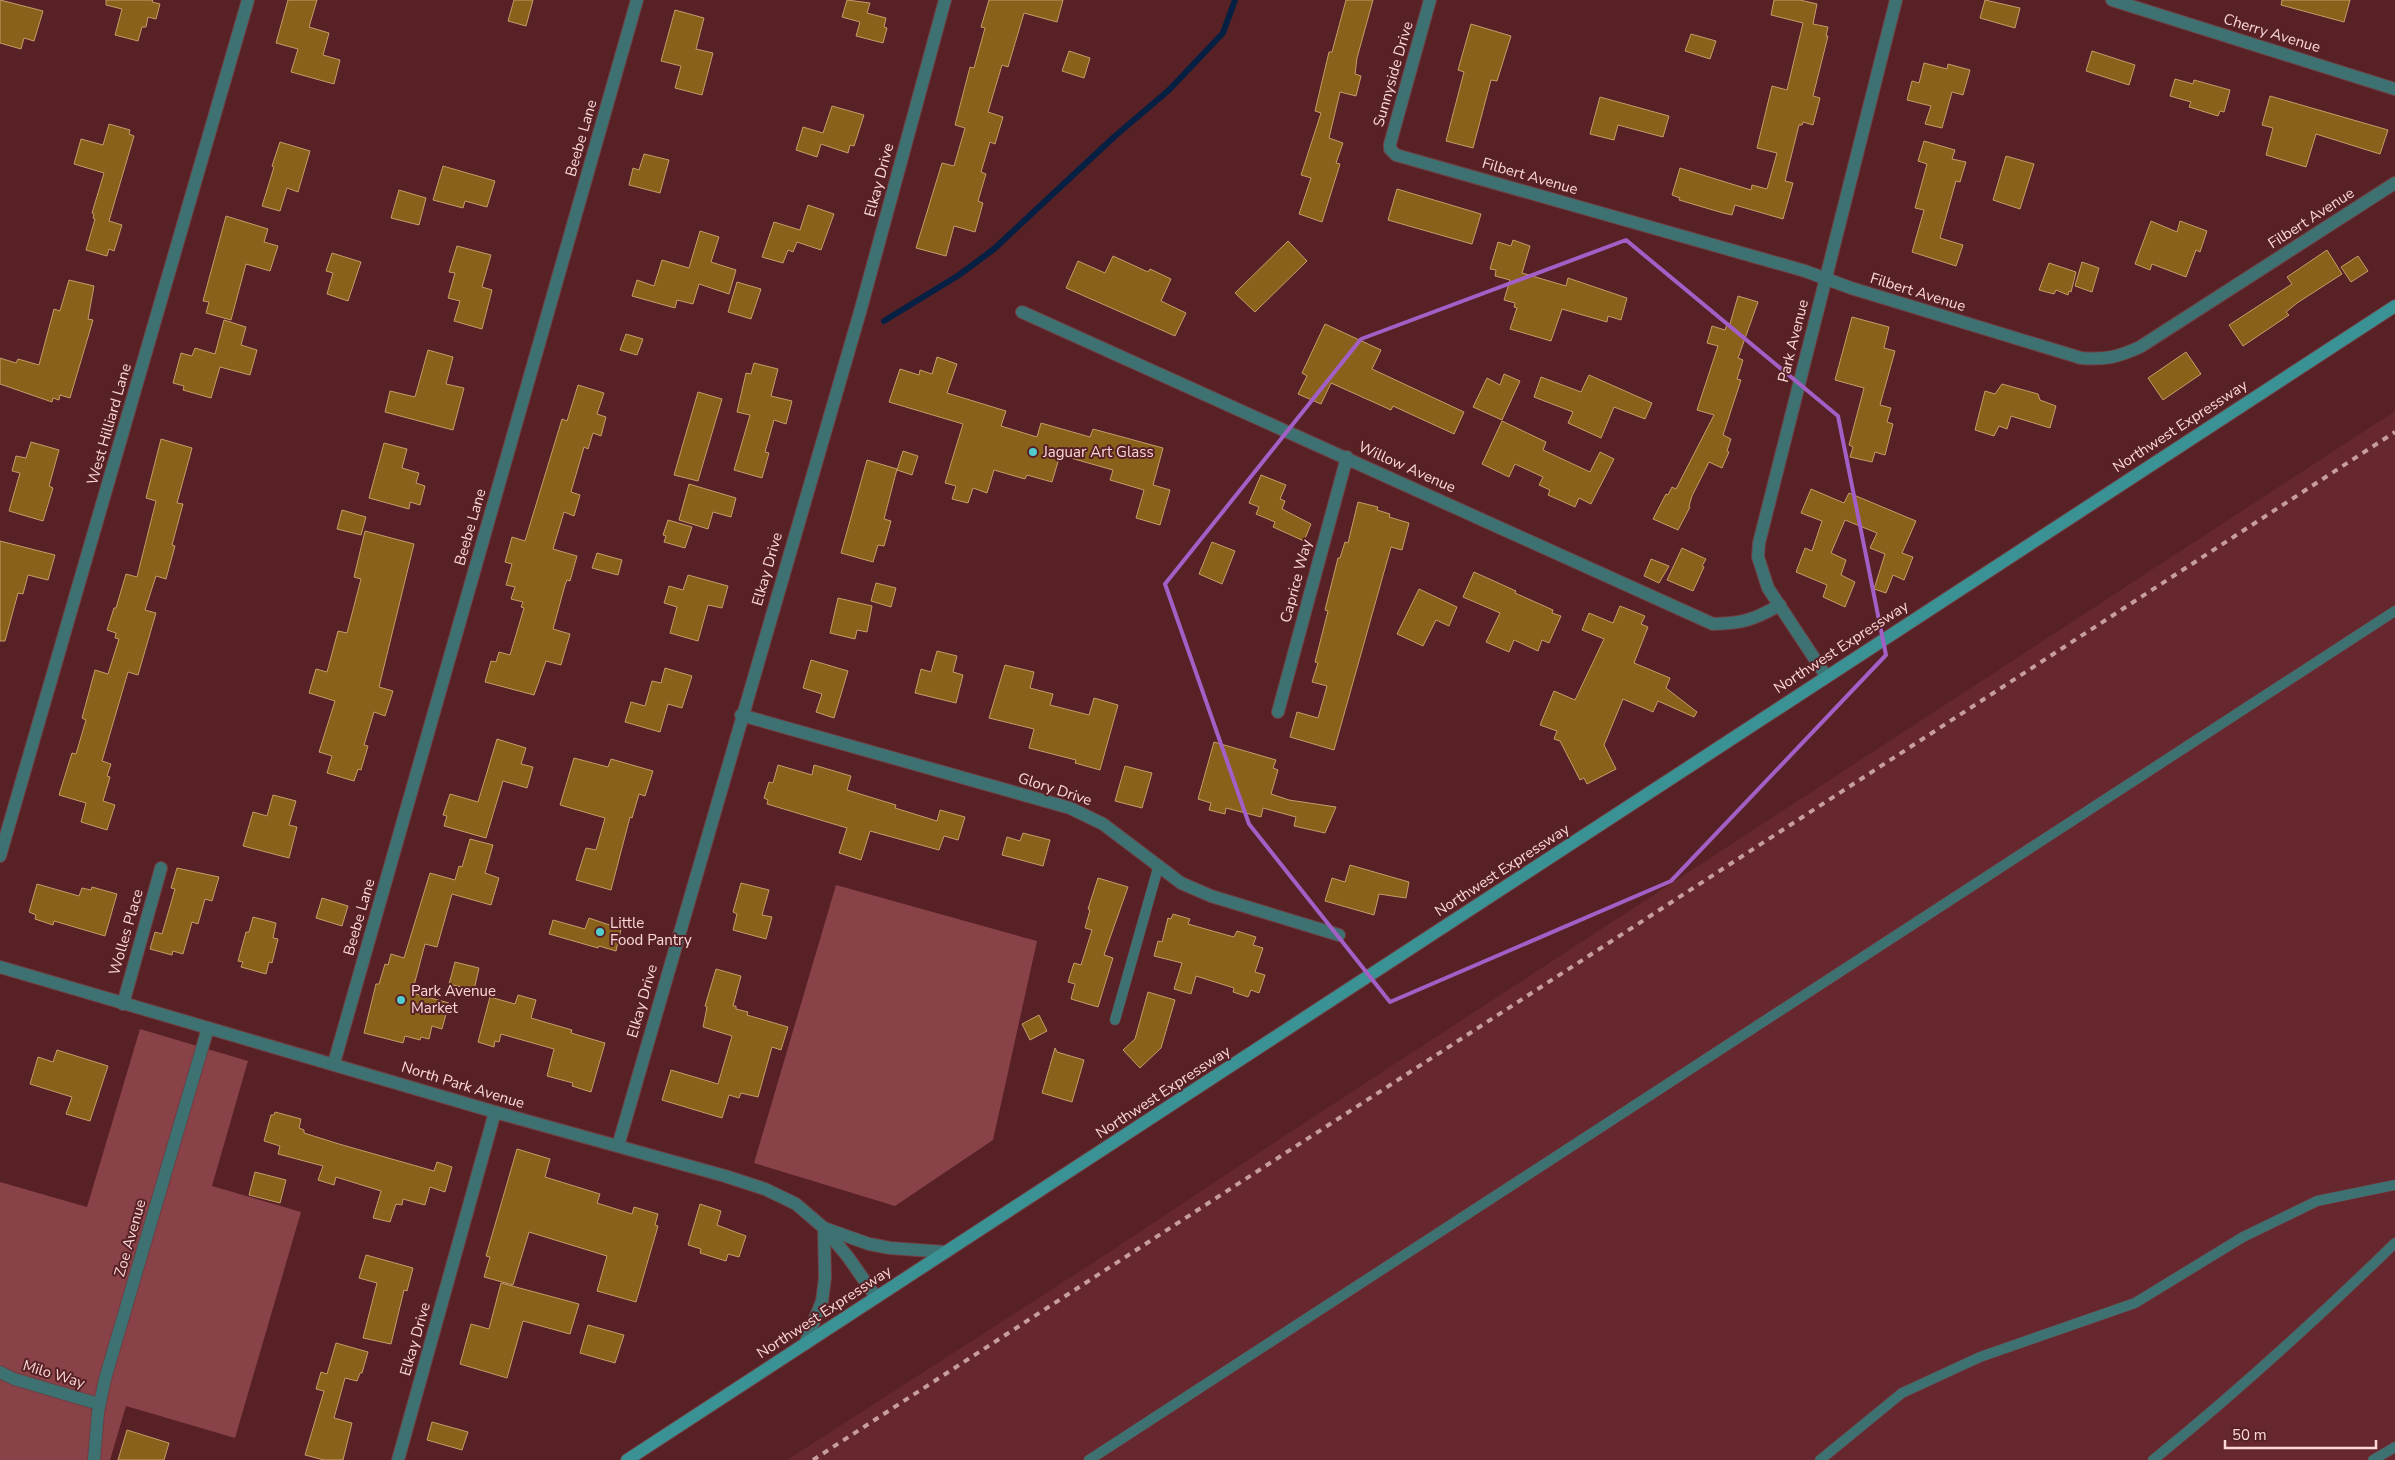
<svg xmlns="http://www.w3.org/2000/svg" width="2395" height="1460" viewBox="0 0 2395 1460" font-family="'Nunito Sans',sans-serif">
  <rect width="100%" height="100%" fill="#572126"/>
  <polygon fill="#66282e" points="2395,411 2395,1460 787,1460 1082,1270 1295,1129"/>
  <g fill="#884248">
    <polygon points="836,885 1037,941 993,1140 895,1206 754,1163"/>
    <polygon points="140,1029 248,1061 212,1186 301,1212 235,1438 126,1406 110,1460 0,1460 0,1182 87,1207"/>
  </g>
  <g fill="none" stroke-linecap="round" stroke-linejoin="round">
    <polyline stroke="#052043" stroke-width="6" points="884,321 959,275 994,249 1114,137 1169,90 1223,33 1235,0"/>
  </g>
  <g fill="#89611a" stroke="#c29e6a">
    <polygon points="0,0 43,11 34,41 24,38 21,49 0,43"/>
    <polygon points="106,0 153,0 152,2 160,4 156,19 148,17 146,27 142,27 138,41 115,35 122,9 106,5"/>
    <polygon points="288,0 317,0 309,27 329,33 323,55 340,60 334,84 291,72 298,49 276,43"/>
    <polygon points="514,0 533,0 526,26 508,21"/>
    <polygon points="847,0 870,3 867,13 886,18 884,27 887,28 883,43 856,36 860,22 842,17"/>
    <polygon points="989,0 1063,0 1057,22 1024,13 1008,67 1002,65 988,112 1003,117 995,144 990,142 981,172 986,174 978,201 983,203 975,232 954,226 946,256 916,248 942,163 954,166 965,128 955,125 970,67 974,68 985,28 981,27"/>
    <polygon points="1346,0 1373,0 1357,58 1355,74 1361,76 1356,96 1340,92 1329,138 1343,143 1336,163 1340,164 1322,222 1299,214 1311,178 1301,175 1321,113 1315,111 1329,52 1332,52"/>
    <polygon points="1774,0 1800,0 1817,4 1813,24 1828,27 1826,36 1828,36 1813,96 1820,98 1813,125 1803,122 1802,125 1799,125 1785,181 1793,183 1783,219 1735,205 1732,215 1723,213 1679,200 1680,198 1672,195 1680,168 1751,190 1752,185 1767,189 1777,153 1757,148 1772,86 1787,90 1803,23 1771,15"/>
    <polygon points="1985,0 2020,8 2015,28 1980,18"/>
    <polygon points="2282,0 2350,0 2344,22 2281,5"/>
    <polygon points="675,10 704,18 696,49 713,53 702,95 675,88 681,66 661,61"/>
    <polygon points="1471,24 1511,36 1497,81 1491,80 1473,148 1446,141 1464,72 1458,70"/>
    <polygon points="1691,34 1716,41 1710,59 1685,51"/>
    <polygon points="1069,51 1090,58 1084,78 1062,71"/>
    <polygon points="2092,51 2135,65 2129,85 2086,71"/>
    <polygon points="1924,63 1947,69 1948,64 1970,70 1963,95 1952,92 1942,128 1925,124 1931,106 1907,100 1912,81 1919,83"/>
    <polygon points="2175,79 2193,84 2194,80 2230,90 2224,112 2220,111 2218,116 2189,107 2191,102 2170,96"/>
    <polygon points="2270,96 2388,130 2380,154 2316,134 2306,167 2266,155 2273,128 2262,125"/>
    <polygon points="1600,97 1669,116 1663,137 1618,125 1614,140 1590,134"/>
    <polygon points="832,106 864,115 854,146 850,145 848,153 821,144 817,157 796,150 803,127 823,133"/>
    <polygon points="109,124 130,130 129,134 134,136 109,221 122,225 114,251 109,249 107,256 86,250 95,219 93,218 94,214 92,213 104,173 74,164 81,139 103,145"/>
    <polygon points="1924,141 1955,150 1952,159 1966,162 1960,182 1956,181 1940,238 1963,245 1956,266 1912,252 1924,210 1915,208 1927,164 1918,161"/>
    <polygon points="280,142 310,151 298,192 287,188 280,211 262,206 274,167 272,166"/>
    <polygon points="644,154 669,160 660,193 629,185 633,168 639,170"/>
    <polygon points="2006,156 2034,164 2020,209 1993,200"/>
    <polygon points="443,166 495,181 487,207 465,201 463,208 433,200"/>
    <polygon points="1397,189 1481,214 1472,244 1388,220"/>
    <polygon points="399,190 426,198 419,225 391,218"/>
    <polygon points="808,205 834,214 821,250 797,242 793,252 788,250 783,263 762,257 774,222 800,230"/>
    <polygon points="226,216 268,229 264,242 278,246 270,271 246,264 231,320 206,313 209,302 203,301"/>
    <polygon points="2151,221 2177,232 2180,221 2207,231 2200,252 2196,250 2186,277 2152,264 2150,270 2135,264"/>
    <polygon points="700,231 719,237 711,262 736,270 729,294 699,284 693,304 677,300 675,308 632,296 637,280 654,286 662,260 689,268"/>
    <polygon points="1513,240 1530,246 1522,273 1566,286 1568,278 1627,298 1621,320 1608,316 1607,322 1562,309 1551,341 1510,329 1517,308 1514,307 1515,303 1504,300 1510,280 1495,276 1496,270 1490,269 1498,242 1511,246"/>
    <polygon points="1288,241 1307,261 1255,312 1235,293"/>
    <polygon points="457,246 491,255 482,287 492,290 482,329 454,321 460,301 448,298 455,273 449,272"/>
    <polygon points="2327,250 2342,274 2297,303 2286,312 2289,315 2243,346 2229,325 2292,284 2287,277"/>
    <polygon points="332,253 361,262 348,301 327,294 333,273 326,271"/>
    <polygon points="1113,256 1148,272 1150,269 1171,279 1161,301 1186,313 1175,336 1066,288 1078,261 1105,273"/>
    <polygon points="2358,256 2368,271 2351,282 2341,267"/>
    <polygon points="2082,262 2099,268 2092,292 2075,286"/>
    <polygon points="2049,263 2076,272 2071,292 2069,291 2068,295 2056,290 2054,294 2039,290"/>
    <polygon points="69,280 94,286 88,319 93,320 70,398 60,395 59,400 53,398 52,402 0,384 0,358 16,363 18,359 39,365 54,309 60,311"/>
    <polygon points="737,282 761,289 751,319 728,312"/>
    <polygon points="1738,296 1758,302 1738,358 1743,360 1737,379 1741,380 1723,435 1731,439 1727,451 1729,452 1722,468 1709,462 1692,496 1689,506 1690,507 1678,530 1653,519 1666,494 1668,495 1672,487 1676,489 1714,415 1697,410 1718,346 1707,343 1712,326 1725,330 1727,324 1730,324"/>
    <polygon points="1852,317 1889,327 1884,348 1895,351 1880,405 1891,408 1887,422 1893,424 1885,455 1875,452 1872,462 1850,457 1853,447 1849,445 1864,388 1835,380"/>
    <polygon points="224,320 246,327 241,345 257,350 250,375 220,367 211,398 183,390 184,386 173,383 181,353 192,356 195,348 215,354"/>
    <polygon points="1325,324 1381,350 1372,369 1464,412 1454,434 1393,406 1391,410 1331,383 1321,404 1298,394 1307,376 1302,373"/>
    <polygon points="626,334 643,339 637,355 620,350"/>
    <polygon points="428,350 453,357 446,384 464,388 453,430 385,412 390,391 415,397"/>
    <polygon points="2186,352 2201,374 2163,400 2148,378"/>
    <polygon points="937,357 957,364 947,393 1006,411 1001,426 1037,437 1041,423 1090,437 1093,429 1163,448 1153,485 1170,490 1160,525 1136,518 1144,490 1110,480 1113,470 1060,455 1052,482 1027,475 1025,479 994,470 987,493 973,488 968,503 952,499 956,486 945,483 963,424 889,402 900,369 919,375 920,370 932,374"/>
    <polygon points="754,363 778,369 771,396 792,401 786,424 774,420 765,452 769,453 762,478 734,470 750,415 737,412 746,373 751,374"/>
    <polygon points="1504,374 1520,381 1502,420 1473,407 1487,378 1500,385"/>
    <polygon points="1589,375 1652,403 1645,419 1614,407 1601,438 1568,423 1573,412 1534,397 1541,377 1581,392"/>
    <polygon points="2002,384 2038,394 2040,400 2056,406 2050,428 2011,416 2007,429 1999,426 1994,436 1975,430 1985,391 1995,394"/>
    <polygon points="578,385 604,393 597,414 606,417 601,436 593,433 588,449 584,447 571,492 580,495 574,516 564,512 553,549 577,556 570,581 567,580 565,585 553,629 570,634 561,665 546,661 534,695 485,682 491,661 496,662 499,652 510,655 524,608 521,607 523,602 511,599 515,587 506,585 512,564 505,562 512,537 525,541 562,419 567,421"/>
    <polygon points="698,392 722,399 698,481 674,475"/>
    <polygon points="1502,421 1546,442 1543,450 1590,472 1600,452 1614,459 1591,504 1579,498 1575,507 1548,495 1550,490 1539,485 1543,477 1515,464 1509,477 1482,464"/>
    <polygon points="161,439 192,448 177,503 183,504 172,545 175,546 166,579 156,576 145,610 156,613 138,675 128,672 102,761 111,764 107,776 110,777 103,801 115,805 107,830 81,822 86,803 59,795 72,753 76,754 86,720 82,718 95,670 108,674 119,639 115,638 116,633 107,630 114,608 116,608 126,574 137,577 156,501 146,498"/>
    <polygon points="31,442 59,450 49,486 53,488 43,521 9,511 20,473 12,471 16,456 26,458"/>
    <polygon points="384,443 407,449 402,468 419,473 416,483 425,486 420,505 410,502 409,509 369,498"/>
    <polygon points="903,451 918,456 912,475 897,470"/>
    <polygon points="867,460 897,469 884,519 891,521 884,546 878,545 873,562 841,553"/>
    <polygon points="1261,475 1286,485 1280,499 1285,501 1282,509 1311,524 1304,541 1273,527 1275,522 1256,514 1259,507 1249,503"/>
    <polygon points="689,484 736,498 731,517 713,512 708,529 679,520"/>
    <polygon points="1811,489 1844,503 1849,493 1916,521 1902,553 1913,557 1904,580 1893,575 1886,593 1874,589 1885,554 1870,548 1877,533 1845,520 1831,553 1846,560 1841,575 1855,582 1845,607 1823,597 1827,585 1796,572 1805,548 1812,551 1822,521 1801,513"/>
    <polygon points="1358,502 1378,507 1377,510 1390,514 1389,517 1409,523 1402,550 1391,547 1334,750 1290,737 1297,712 1318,718 1327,686 1312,682 1318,663 1315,662 1328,611 1325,610 1338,558 1340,558 1345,542 1348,543"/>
    <polygon points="342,510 366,517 361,535 337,529"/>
    <polygon points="668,520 692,527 685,548 664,542 666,536 663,535"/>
    <polygon points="365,531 414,544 379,687 393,691 385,716 374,712 364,745 368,746 361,770 358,769 354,781 327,773 332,756 319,752 335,701 309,693 316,669 327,672 338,631 347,633 361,579 354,577"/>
    <polygon points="0,541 55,555 48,580 28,575 23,594 18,593 5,641 0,641"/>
    <polygon points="1212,542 1235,551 1222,584 1199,574"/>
    <polygon points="1682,548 1706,559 1702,566 1704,567 1693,591 1667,580"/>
    <polygon points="597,553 622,560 618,575 592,568"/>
    <polygon points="1651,559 1669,566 1659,583 1644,576"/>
    <polygon points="1474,572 1516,591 1515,593 1553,610 1552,613 1561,616 1549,643 1542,640 1538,651 1514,640 1509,652 1486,642 1500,613 1463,597"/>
    <polygon points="688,575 728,586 722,608 708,605 698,641 670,633 677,607 664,603 669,586 683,590"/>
    <polygon points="876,583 896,588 891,607 871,601"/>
    <polygon points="1419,589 1457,607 1449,626 1436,620 1423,646 1397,634"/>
    <polygon points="838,598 872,606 867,632 857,630 855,639 830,633"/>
    <polygon points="1620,606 1645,616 1641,624 1648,627 1634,663 1670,678 1666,688 1697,712 1694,717 1658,701 1653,712 1623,699 1604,745 1616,769 1587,784 1584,778 1580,780 1560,741 1554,739 1557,731 1540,725 1554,691 1575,700 1604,639 1582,630 1589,613 1613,623"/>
    <polygon points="937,651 957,656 953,672 963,675 956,703 915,693 921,669 931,672"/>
    <polygon points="811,660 848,671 834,718 816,712 822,694 803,688"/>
    <polygon points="1005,665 1034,672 1030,688 1053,694 1050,705 1089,715 1094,698 1118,705 1100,770 1075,763 1076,760 1029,748 1034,729 989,718"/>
    <polygon points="665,668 692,676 682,708 668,704 660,732 625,722 631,702 645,706 652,681 661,683"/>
    <polygon points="497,739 526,748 521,764 533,767 527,788 503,781 486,838 444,826 447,816 443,815 450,794 478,802"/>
    <polygon points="1214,742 1276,760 1273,768 1278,770 1271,794 1289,800 1336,807 1325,833 1294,826 1296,817 1263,808 1261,817 1226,808 1225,814 1209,810 1211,803 1198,799"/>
    <polygon points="574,758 608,767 611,759 653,771 645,796 639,794 632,818 630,817 611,890 576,880 586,848 596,850 605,818 560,805"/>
    <polygon points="778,765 812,775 814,765 851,776 847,790 896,805 895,808 937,821 940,810 965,817 958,840 944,836 939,850 870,831 861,860 839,853 847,828 767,804 768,800 764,798 769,782 773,783"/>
    <polygon points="1125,766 1152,773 1142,808 1115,801"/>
    <polygon points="273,795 296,801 289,825 297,827 289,858 243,846 253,812 267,816"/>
    <polygon points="1023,833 1050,840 1043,866 1002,855 1007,837 1020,841"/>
    <polygon points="470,839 493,845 485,873 499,878 491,905 452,894 437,947 425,944 412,993 449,1003 442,1029 432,1026 429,1039 421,1037 420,1040 405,1036 403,1043 364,1033 376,984 379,984 385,964 388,965 391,954 404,958 430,873 455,880 459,866 462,867"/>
    <polygon points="1350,865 1409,882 1406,898 1379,894 1374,915 1325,901 1332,878 1345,882"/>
    <polygon points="177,868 219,877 212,901 205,899 198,924 192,922 183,954 173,951 172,955 150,949 155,932 162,934 175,889 171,888"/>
    <polygon points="1098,878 1128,887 1104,955 1113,958 1098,1007 1071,999 1075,984 1068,982 1074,963 1081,965 1092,930 1085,928 1090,910 1088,909"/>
    <polygon points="741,883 769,890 762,915 772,917 766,939 733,930 737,914 733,912"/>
    <polygon points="37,884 79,896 82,888 91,890 92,887 117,894 105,936 54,921 53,925 35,919 36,915 29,912"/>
    <polygon points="322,898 348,906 342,926 316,918"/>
    <polygon points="1173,914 1190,919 1188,924 1223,934 1234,937 1237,931 1256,937 1253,945 1263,948 1255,972 1265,975 1259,993 1251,990 1248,997 1233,992 1234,988 1196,976 1191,994 1174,989 1182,963 1154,956 1158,941 1162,942 1168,918 1171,919"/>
    <polygon points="253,917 276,923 273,938 278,939 272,963 269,962 266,974 241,967 243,962 238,961 246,932 249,932"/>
    <polygon points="589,918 621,929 616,951 599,946 598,948 549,934 553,920 585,929"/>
    <polygon points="455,962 479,968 474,990 449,984"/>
    <polygon points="716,969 741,976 733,1006 736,1006 736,1009 748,1012 747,1015 788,1027 781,1050 772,1047 758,1097 741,1093 739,1098 729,1095 722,1118 662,1100 671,1070 718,1084 732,1036 703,1027 707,1007 705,1006"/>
    <polygon points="1148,992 1175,1000 1161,1048 1140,1068 1123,1050 1135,1039"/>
    <polygon points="518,995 536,1000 531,1018 572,1030 571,1033 605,1043 591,1092 572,1086 573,1083 547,1076 554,1049 501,1034 499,1042 495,1041 494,1047 478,1042 490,997 515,1004"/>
    <polygon points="1039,1015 1047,1031 1030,1040 1022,1024"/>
    <polygon points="1055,1048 1057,1052 1084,1060 1072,1102 1042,1093"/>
    <polygon points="57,1050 108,1066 90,1121 66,1114 72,1097 30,1084 38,1057 53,1062"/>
    <polygon points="275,1112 301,1119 299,1128 304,1130 304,1133 339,1144 434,1171 437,1162 452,1167 445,1192 430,1187 425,1205 403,1199 402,1205 396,1204 390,1222 373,1218 381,1191 336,1177 334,1185 318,1180 323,1166 278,1154 280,1146 264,1141 271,1115 274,1115"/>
    <polygon points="517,1149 550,1159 545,1177 600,1194 597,1203 632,1214 634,1207 658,1214 655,1225 658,1226 636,1302 597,1291 607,1256 529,1232 513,1285 484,1277 490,1257 486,1256"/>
    <polygon points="255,1172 286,1180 280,1203 249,1195"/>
    <polygon points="700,1204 721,1211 717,1225 746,1236 739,1257 728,1254 726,1261 700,1253 701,1249 688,1245"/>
    <polygon points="366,1255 413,1268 407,1291 404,1290 391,1344 363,1338 377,1283 359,1278"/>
    <polygon points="501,1283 579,1304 570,1334 523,1321 507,1378 460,1364 471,1324 489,1329"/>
    <polygon points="588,1325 624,1335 615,1363 580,1353"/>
    <polygon points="336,1343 368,1352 362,1373 360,1373 357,1381 345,1378 334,1418 352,1423 343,1460 324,1460 305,1455 324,1391 316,1389 321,1372 327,1374"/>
    <polygon points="432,1422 468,1432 462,1450 427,1440"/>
    <polygon points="127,1430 169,1443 164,1460 118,1460"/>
  </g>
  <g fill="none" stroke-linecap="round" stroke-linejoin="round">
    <g stroke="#713e42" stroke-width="11">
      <g id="service">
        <polyline points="1115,1020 1158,868"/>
        <polyline points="1089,1460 2395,611"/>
        <polyline points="1820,1460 1902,1393 1980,1357 2135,1303 2243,1237 2317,1201 2395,1185"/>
        <path d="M 2153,1460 C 2237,1392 2318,1318 2395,1243"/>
        <polyline points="2373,1460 2395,1447"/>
      </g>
    </g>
    <g stroke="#713e42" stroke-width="14">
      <g id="minor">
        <path d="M 1430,0 L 1390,144 L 1390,149 L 1396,155 L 1805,271 L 1851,288 L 2081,358 C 2106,360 2118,357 2140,347 L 2395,183"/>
        <polyline points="2112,0 2395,89"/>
        <path d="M 1022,312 L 1713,624 C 1744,623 1753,620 1780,605"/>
        <polyline points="1278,712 1347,457"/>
        <polyline points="741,715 1070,808 1103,824 1181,883 1211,896 1339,935"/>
        <polyline points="0,856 248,0"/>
        <polyline points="123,1004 161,868"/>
        <polyline points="334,1063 637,0"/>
        <polyline points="618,1146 860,312 945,0"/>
        <polyline points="0,1372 14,1379 99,1404"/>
        <polyline points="94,1460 98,1412 105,1379 208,1028"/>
        <polyline points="398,1460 495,1112"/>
      </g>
    </g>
    <g stroke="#713e42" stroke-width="14">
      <g id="tertiary">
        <polyline points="1826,676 1768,588 1758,557 1759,543 1896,0"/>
        <polyline points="0,967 495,1112 725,1176 765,1189 796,1204 824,1228 848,1257 876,1297"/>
        <polyline points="805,1344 822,1301 825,1278 824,1228 869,1244 890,1248 946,1252"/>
      </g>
    </g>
    <g stroke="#713e42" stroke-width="14">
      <polyline id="secondary" points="627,1460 2395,306"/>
    </g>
    <use href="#service" stroke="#3e7172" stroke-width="10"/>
    <use href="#minor" stroke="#3e7172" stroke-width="12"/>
    <use href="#tertiary" stroke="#3e7172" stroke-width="12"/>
    <use href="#secondary" stroke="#3a9294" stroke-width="12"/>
    <polyline stroke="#c79d9f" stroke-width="4" stroke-dasharray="6 6" stroke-linecap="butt" points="813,1460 2395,432"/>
  </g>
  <path fill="none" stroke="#a260c6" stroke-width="4" stroke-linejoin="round" d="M 1626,240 L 1838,416 L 1886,655 L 1671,881 L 1390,1002 L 1249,824 L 1165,584 L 1361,339 Z"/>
  <g fill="#52cdcf" stroke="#572126" stroke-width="2">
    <circle cx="1033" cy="452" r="5"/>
    <circle cx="600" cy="932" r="5"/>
    <circle cx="401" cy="1000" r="5"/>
  </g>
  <g text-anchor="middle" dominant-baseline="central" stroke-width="4" stroke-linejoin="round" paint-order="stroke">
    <g font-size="15" fill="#fcd8d8" stroke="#572126">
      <text transform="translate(2272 33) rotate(17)">Cherry Avenue</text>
      <text transform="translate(1393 74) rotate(-74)">Sunnyside Drive</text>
      <text transform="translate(581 138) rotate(-74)">Beebe Lane</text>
      <text transform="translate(1530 176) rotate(16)">Filbert Avenue</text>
      <text transform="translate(879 180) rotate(-75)">Elkay Drive</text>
      <text transform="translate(2311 218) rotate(-33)">Filbert Avenue</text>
      <text transform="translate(1918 292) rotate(17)">Filbert Avenue</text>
      <text transform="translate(1793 341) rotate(-76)">Park Avenue</text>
      <text transform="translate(109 424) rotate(-74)">West Hilliard Lane</text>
      <text transform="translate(2180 426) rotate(-33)">Northwest Expressway</text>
      <text transform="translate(1407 467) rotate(24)">Willow Avenue</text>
      <text transform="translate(470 527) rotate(-74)">Beebe Lane</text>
      <text transform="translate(767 569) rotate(-74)">Elkay Drive</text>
      <text transform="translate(1296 581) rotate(-75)">Caprice Way</text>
      <text transform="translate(1841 647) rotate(-33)">Northwest Expressway</text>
      <text transform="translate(1055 789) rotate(18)">Glory Drive</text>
      <text transform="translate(1502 870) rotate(-33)">Northwest Expressway</text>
      <text transform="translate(359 917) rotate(-74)">Beebe Lane</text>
      <text transform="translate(126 932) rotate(-74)">Wolles Place</text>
      <text transform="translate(642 1001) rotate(-74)">Elkay Drive</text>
      <text transform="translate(463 1085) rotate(17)">North Park Avenue</text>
      <text transform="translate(1163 1092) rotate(-33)">Northwest Expressway</text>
      <text transform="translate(130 1238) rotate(-74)">Zoe Avenue</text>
      <text transform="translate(824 1312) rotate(-33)">Northwest Expressway</text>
      <text transform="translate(415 1339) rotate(-74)">Elkay Drive</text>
      <text transform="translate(54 1374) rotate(17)">Milo Way</text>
    </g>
    <g font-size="15" fill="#fcd8d8" stroke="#572126" text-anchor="start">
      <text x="1043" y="452">Jaguar Art Glass</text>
      <text x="610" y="923">Little<tspan x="610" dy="17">Food Pantry</tspan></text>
      <text x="411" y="991">Park Avenue<tspan x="411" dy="17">Market</tspan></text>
    </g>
  </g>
  <path d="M2225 1440v8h151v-8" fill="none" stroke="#fcd8d8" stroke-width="2.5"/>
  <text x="2232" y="1440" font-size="15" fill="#fcd8d8" stroke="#572126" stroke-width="4" paint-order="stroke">50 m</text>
</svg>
